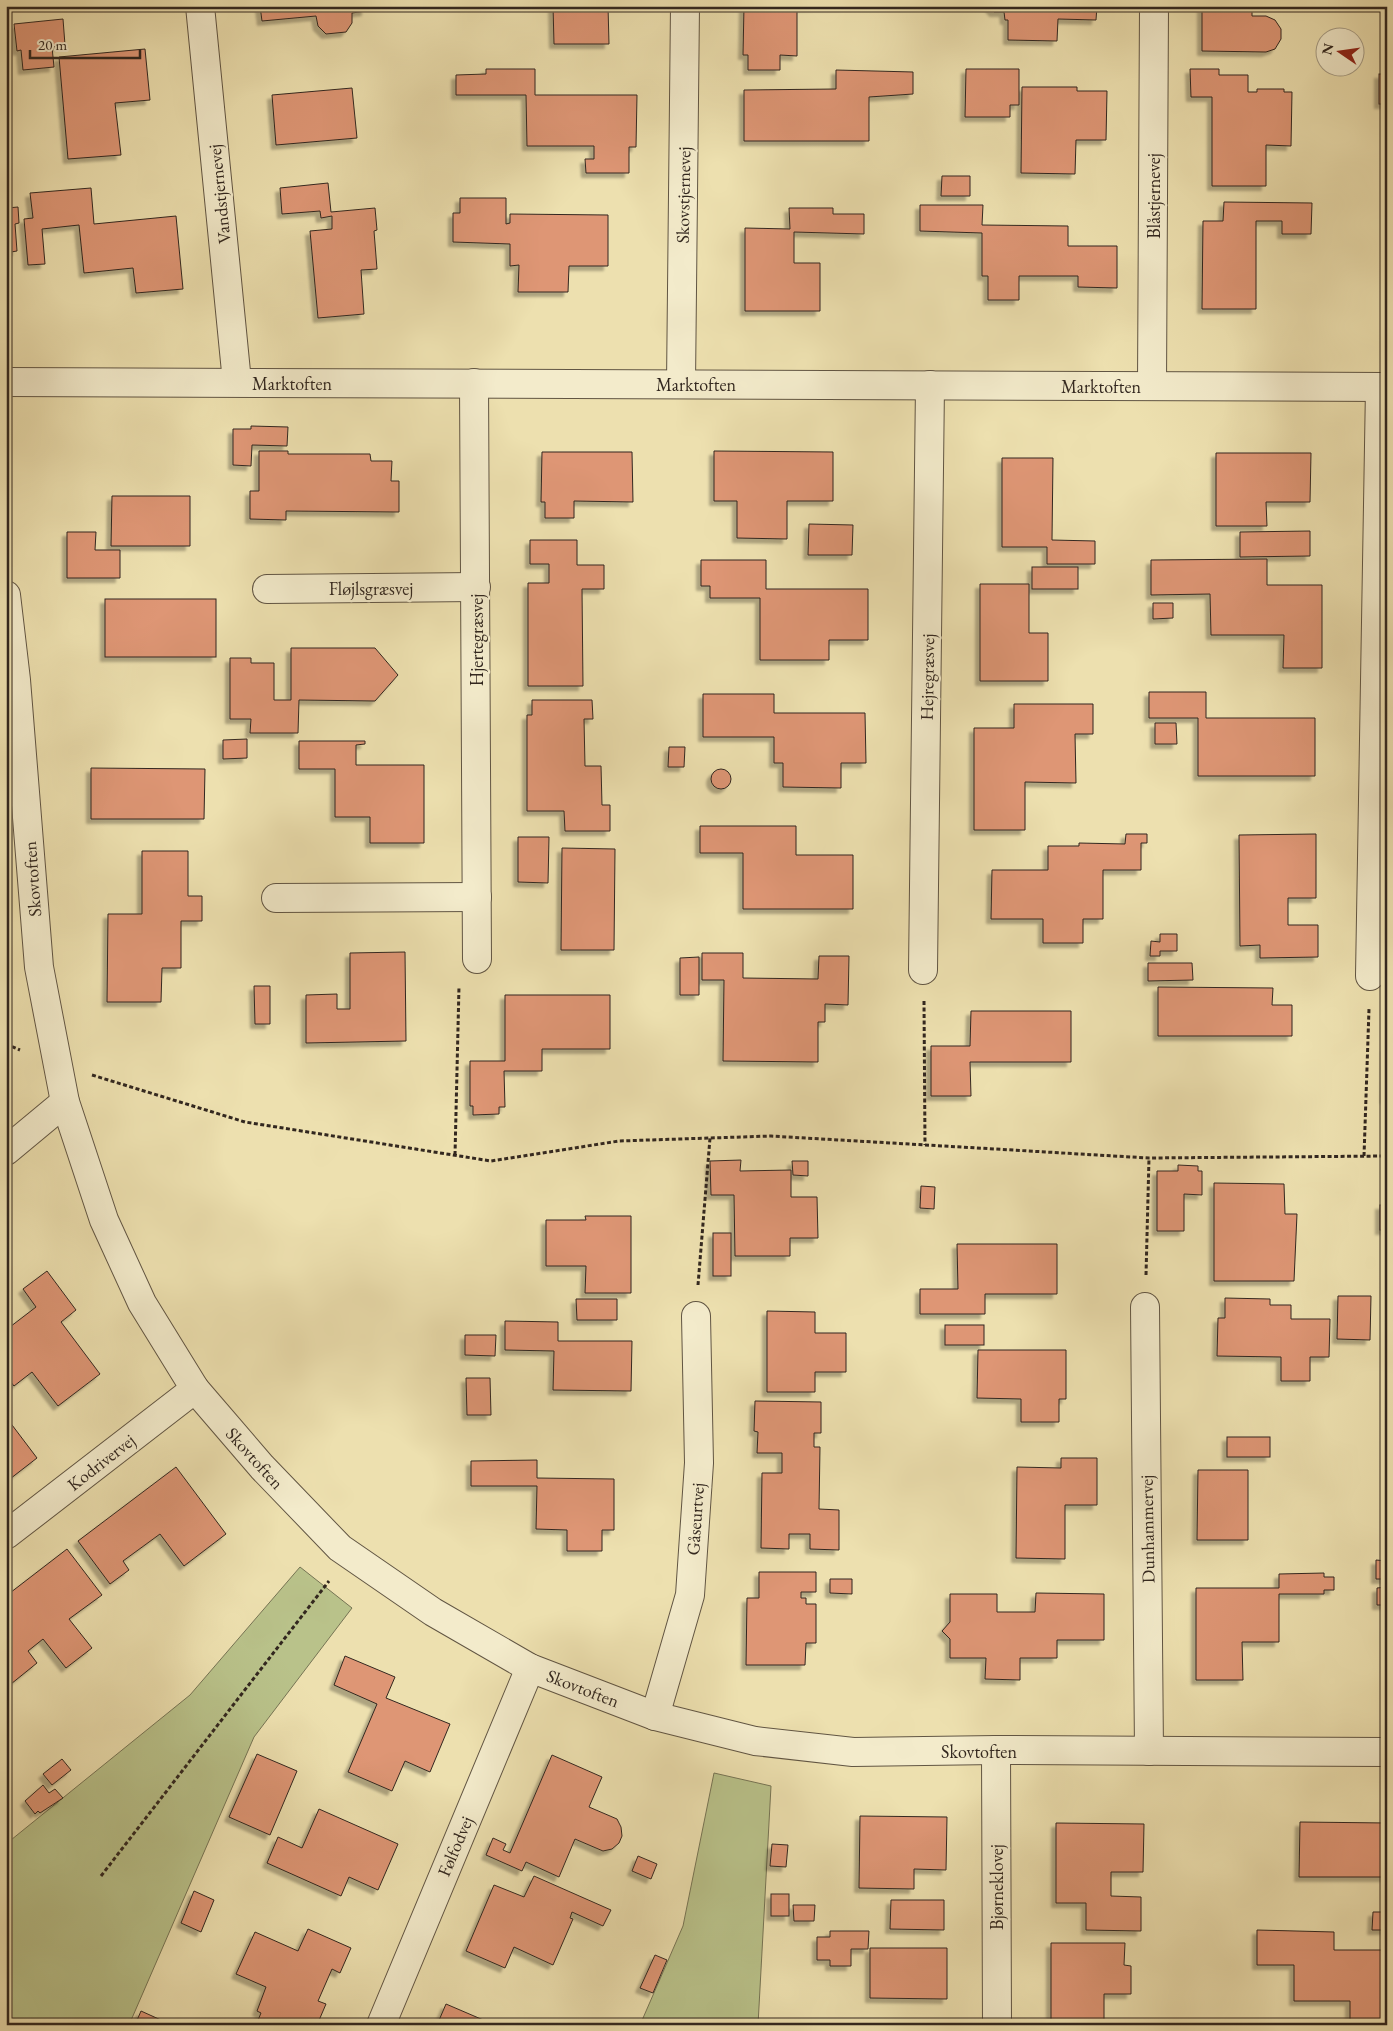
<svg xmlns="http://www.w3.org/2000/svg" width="1393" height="2031" viewBox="0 0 1393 2031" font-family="'EB Garamond',serif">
  <defs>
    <filter id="shadow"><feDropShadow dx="-4.5" dy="4.5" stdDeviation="1" flood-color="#0004"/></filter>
  </defs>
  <rect width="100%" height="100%" fill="#ede0af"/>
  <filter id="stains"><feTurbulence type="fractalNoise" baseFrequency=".004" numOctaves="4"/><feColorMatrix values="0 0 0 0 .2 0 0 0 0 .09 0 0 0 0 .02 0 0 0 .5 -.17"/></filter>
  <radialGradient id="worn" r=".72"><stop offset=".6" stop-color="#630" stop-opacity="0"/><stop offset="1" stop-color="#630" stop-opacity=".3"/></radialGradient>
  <g fill="#b9c28a" stroke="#767454">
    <polygon points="300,1567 352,1608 254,1737 129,2025 6,2025 6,1844 190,1695"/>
    <polygon points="714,1773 771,1786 758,2025 640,2025 683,1926"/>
  </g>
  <g fill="#de9675" stroke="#32271f" filter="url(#shadow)">
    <polygon points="260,6 366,6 366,11 352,13 352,23 346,32 326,34 318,26 316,16 262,21"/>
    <polygon points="553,6 608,6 609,44 554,44"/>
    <polygon points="744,6 844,6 797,7 797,56 780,55 780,70 748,70 748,55 743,55"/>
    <polygon points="989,6 1097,6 1096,20 1058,19 1057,41 1008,40 1008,20 1005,20 1004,12 994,12"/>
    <polygon points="1202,6 1252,6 1252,16 1266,16 1275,20 1281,29 1281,39 1275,49 1266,52 1202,51"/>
    <polygon points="63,19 65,45 52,47 54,67 23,70 21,50 17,51 14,24"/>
    <polygon points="145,49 150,100 115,103 121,155 68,159 59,57"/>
    <polygon points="486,69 535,69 535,95 637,95 636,147 629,147 629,173 586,173 585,159 594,159 594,146 527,146 526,95 456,95 456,75 486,74"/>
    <polygon points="966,69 1019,69 1019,105 1010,105 1010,117 965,117"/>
    <polygon points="1190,69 1219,69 1219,75 1248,75 1248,92 1257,92 1257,89 1284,89 1284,92 1292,92 1291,146 1266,145 1266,186 1212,186 1212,97 1191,97"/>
    <polygon points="836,70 913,72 913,94 869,97 869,141 744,141 744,90 836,89"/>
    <rect x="1379" y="74" width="8" height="30"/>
    <polygon points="1022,87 1077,87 1077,91 1107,91 1106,140 1076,140 1075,174 1021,173"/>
    <polygon points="352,88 357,138 276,145 272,95"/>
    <polygon points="942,176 970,176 970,196 941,196"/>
    <polygon points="328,183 331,212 375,208 377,230 374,231 377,269 361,270 364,314 318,318 310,231 332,229 332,216 321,218 320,211 282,214 280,188"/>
    <polygon points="91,188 94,224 176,216 183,289 136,293 133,268 84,273 79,225 42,229 45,264 28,265 24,219 33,218 30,193"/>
    <polygon points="460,198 506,198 506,224 510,223 510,214 608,215 608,266 569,266 568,292 518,292 519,265 510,266 510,244 453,242 453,213 460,213"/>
    <polygon points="1224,202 1312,203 1311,234 1282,234 1282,221 1256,221 1256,309 1202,309 1203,221 1223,221"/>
    <polygon points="920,205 983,205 982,225 1068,226 1068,246 1117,246 1117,288 1078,287 1078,276 1019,276 1019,300 988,300 988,276 982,276 982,233 920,231"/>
    <polygon points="18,207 19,223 15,224 17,251 11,252 7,208"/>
    <polygon points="789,208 833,208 833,214 864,214 864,234 794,232 794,263 820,263 820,311 745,311 745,228 790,229"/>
    <polygon points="251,426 288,427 287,446 252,445 251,466 233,465 233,429 251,429"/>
    <polygon points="259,451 288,451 288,454 370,454 371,461 392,461 391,481 399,481 399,512 286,511 286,520 250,519 250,491 259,491"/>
    <polygon points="714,451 833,452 833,501 787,501 787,539 737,538 737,501 714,501"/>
    <polygon points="542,452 632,452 633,502 574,501 574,518 545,518 545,502 541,502"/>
    <polygon points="1216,453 1311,453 1310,502 1266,502 1267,526 1216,526"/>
    <polygon points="1002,458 1053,458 1052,540 1095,541 1095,564 1047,564 1047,547 1002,547"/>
    <polygon points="112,496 190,496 190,546 111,546"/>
    <polygon points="809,524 853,525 852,555 808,555"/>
    <polygon points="1310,531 1310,556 1240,557 1240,532"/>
    <polygon points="67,532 96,532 95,550 120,550 120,578 67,578"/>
    <polygon points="530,540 577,540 577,565 604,565 604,589 582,589 583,686 528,686 528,583 549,583 549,564 530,564"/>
    <polygon points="1267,559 1267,585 1322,585 1322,668 1283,668 1284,635 1211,635 1210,594 1151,595 1151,560"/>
    <polygon points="701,560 766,560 766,589 868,589 868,640 829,640 829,660 760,660 760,598 710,598 710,586 701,586"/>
    <rect x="1032" y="567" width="46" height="22"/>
    <polygon points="980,584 1029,584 1029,633 1048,633 1048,681 980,681"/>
    <rect x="105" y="599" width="111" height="58"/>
    <polygon points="1153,603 1173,603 1173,618 1153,619"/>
    <polygon points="291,648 375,648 398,675 375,701 299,700 298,733 250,733 251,719 230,719 230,658 251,658 251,663 274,663 274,700 291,700"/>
    <polygon points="1149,692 1206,692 1206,718 1315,718 1315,776 1198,776 1198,718 1149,718"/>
    <polygon points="703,694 774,694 774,713 865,713 866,763 841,763 841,788 783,787 783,763 774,763 774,737 703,737"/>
    <polygon points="532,700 592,700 593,719 584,719 585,766 601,766 602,805 610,805 610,831 565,831 564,811 527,811 527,715 532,715"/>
    <polygon points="1014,704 1093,704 1093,734 1075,734 1076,783 1025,782 1025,830 974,830 974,728 1014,728"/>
    <polygon points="1155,723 1176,723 1177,744 1155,744"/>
    <polygon points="247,739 247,758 223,759 223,740"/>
    <polygon points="299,741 365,741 365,744 356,745 356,765 424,765 424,843 370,843 370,817 335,817 335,769 299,769"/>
    <polygon points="669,747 685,747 684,767 668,767"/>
    <polygon points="91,768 205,769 204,819 91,819"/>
    <circle cx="721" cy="779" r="10"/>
    <polygon points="700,826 796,826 796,855 853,855 853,909 743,909 743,853 700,853"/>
    <polygon points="1126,834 1147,834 1147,843 1141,843 1141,870 1103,870 1103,919 1083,919 1083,943 1043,943 1043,919 991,919 992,870 1048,870 1048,846 1079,846 1079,843 1125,844"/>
    <polygon points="1316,834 1316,898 1288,898 1288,925 1318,925 1318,957 1260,958 1260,945 1240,946 1239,835"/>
    <polygon points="518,837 549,837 548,883 518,882"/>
    <polygon points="562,848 615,849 614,950 561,950"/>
    <polygon points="142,851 188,851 188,896 202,896 202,921 181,921 181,968 162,968 161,1002 107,1002 108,914 142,914"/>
    <polygon points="1160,934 1177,934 1177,951 1160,951 1160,956 1150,956 1151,941 1160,942"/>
    <polygon points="405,952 406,1041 306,1043 306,995 337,994 337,1009 350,1009 350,953"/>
    <polygon points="702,953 743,953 743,978 818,979 819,956 849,956 848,1005 825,1004 825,1022 818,1022 818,1062 723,1061 724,980 702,980"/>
    <polygon points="699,957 699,995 680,995 680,958"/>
    <polygon points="1148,963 1192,963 1193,980 1148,981"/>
    <polygon points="254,986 270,986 270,1024 255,1024"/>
    <polygon points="1158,987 1273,988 1272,1005 1292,1005 1292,1036 1158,1036"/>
    <polygon points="505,995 610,995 610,1049 542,1049 542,1071 504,1071 505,1107 499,1107 499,1114 473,1115 473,1106 470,1106 470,1061 505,1061"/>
    <polygon points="971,1011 1071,1011 1071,1062 970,1062 971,1096 931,1096 931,1046 970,1046"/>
    <polygon points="1386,1047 1387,1047 1387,1099 1385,1099"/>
    <polygon points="741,1160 740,1171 791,1170 791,1197 817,1197 818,1238 790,1238 790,1256 735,1256 734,1195 711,1195 710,1161"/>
    <polygon points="792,1161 808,1161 808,1176 793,1175"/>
    <polygon points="1178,1165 1198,1166 1198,1171 1202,1171 1202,1195 1184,1194 1184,1231 1157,1231 1157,1171 1178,1171"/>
    <polygon points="1214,1183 1284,1184 1285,1214 1297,1214 1294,1281 1214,1281"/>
    <polygon points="921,1186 935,1187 934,1209 920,1208"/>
    <rect x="1380" y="1205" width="7" height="25"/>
    <polygon points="585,1216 631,1216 631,1293 585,1293 586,1266 546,1266 546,1220 586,1220"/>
    <rect x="713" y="1233" width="18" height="43"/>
    <polygon points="957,1244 1057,1244 1057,1294 985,1294 985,1314 920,1314 920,1289 958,1289"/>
    <polygon points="47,1271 76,1310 61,1322 100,1374 58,1406 32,1372 14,1386 6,1376 6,1330 36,1307 23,1289"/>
    <polygon points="1338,1296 1371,1296 1370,1340 1337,1339"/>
    <polygon points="1225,1298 1270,1299 1270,1305 1291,1305 1291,1319 1330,1319 1329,1357 1310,1357 1310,1381 1281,1381 1281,1357 1217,1356 1218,1318 1225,1318"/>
    <polygon points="576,1299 617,1299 617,1320 577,1320"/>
    <polygon points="767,1311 815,1312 815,1333 846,1333 846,1372 815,1372 815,1392 767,1392"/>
    <polygon points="505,1321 558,1322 558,1341 632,1341 631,1391 553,1390 554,1351 505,1350"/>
    <rect x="945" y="1325" width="39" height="20"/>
    <polygon points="465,1335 496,1335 495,1356 465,1355"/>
    <polygon points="978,1350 1066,1350 1066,1399 1059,1399 1059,1422 1021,1422 1021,1399 977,1398"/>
    <polygon points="466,1378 490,1378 491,1415 467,1415"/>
    <polygon points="755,1401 821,1402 821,1433 814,1433 814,1447 820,1447 819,1509 839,1510 839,1550 810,1549 810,1534 789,1534 789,1549 761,1548 762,1473 782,1473 782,1453 757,1453 758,1432 754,1431"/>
    <polygon points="6,1417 37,1458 6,1482"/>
    <rect x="1227" y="1437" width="43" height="20"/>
    <polygon points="1061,1458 1097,1458 1097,1505 1065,1505 1065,1559 1016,1558 1017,1467 1061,1468"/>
    <polygon points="537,1460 537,1478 614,1479 614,1530 602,1530 602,1551 567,1551 567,1530 536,1529 537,1486 471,1486 471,1461"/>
    <polygon points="176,1467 226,1534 184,1566 160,1534 123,1561 129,1570 110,1584 78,1541"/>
    <polygon points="1198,1470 1248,1470 1248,1540 1197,1540"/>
    <polygon points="67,1549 102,1595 69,1619 92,1648 66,1668 43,1639 28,1651 37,1663 6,1688 6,1596"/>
    <polygon points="1376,1560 1387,1561 1387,1579 1376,1579"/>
    <polygon points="759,1572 816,1572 816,1592 801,1592 801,1598 806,1598 806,1604 816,1604 816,1643 806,1643 805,1665 746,1665 747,1598 759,1598"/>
    <polygon points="1324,1573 1324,1577 1334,1577 1334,1590 1324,1590 1324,1594 1279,1594 1279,1642 1242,1642 1243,1680 1196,1680 1196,1588 1279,1588 1279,1574"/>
    <polygon points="830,1579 852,1579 852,1594 830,1593"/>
    <polygon points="1387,1587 1387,1605 1377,1605 1377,1588"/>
    <polygon points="1036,1593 1104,1594 1104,1640 1057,1640 1057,1658 1020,1658 1020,1680 985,1679 986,1658 950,1658 950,1639 942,1631 950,1622 950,1594 997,1594 997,1612 1035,1612"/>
    <polygon points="345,1656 395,1677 386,1698 450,1724 430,1772 405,1761 392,1791 348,1772 377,1704 334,1685"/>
    <polygon points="257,1754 297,1771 270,1835 229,1817"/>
    <polygon points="552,1755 602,1777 589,1807 617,1819 621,1827 622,1836 619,1843 612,1849 603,1851 575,1839 559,1877 526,1862 522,1871 486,1855 493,1838 506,1844 503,1850 510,1853"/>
    <polygon points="62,1759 71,1770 52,1785 43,1774"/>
    <polygon points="43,1785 49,1793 55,1789 63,1798 40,1813 38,1811 35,1814 25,1801"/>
    <polygon points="319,1809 398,1844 378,1890 349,1877 341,1896 267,1863 278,1837 302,1848"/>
    <polygon points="860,1816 947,1817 946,1870 914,1869 914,1889 859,1888"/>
    <polygon points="1300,1822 1387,1823 1387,1877 1299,1877"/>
    <polygon points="1056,1823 1144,1824 1143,1872 1111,1872 1111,1896 1141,1897 1141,1931 1086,1930 1086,1903 1056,1903"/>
    <polygon points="772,1844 788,1845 786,1867 770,1866"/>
    <polygon points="638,1856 657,1864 651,1879 632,1871"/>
    <polygon points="534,1876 611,1910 603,1926 572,1912 570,1918 573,1919 553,1965 514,1947 505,1968 466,1951 494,1885 524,1897"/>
    <polygon points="194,1891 214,1900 201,1932 181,1923"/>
    <rect x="771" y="1894" width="18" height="22"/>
    <polygon points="891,1900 944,1900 944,1930 890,1929"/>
    <polygon points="793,1905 815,1905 814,1921 794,1921"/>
    <polygon points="1373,1912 1387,1912 1387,1930 1372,1930"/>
    <polygon points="308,1929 351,1948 340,1973 332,1969 318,2001 326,2004 317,2025 256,2025 261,2013 257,2011 266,1987 236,1974 255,1932 298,1951"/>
    <polygon points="1257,1930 1334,1932 1334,1950 1387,1950 1385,2023 1350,2023 1350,2001 1294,2001 1294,1965 1257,1965"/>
    <polygon points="830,1931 869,1931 868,1949 851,1949 851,1966 830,1966 830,1960 817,1960 817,1937 830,1937"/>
    <polygon points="1051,1943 1125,1943 1124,1965 1131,1966 1131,1994 1104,1994 1104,2025 1051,2025"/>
    <polygon points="870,1948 947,1948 947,1999 870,1998"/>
    <polygon points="655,1955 667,1960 653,1993 640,1988"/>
    <polygon points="446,2004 495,2025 437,2025"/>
    <polygon points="141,2011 172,2025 135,2025"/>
  </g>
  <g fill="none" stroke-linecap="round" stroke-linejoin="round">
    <g stroke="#615543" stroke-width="30">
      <g id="minor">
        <polyline points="200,6 237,382"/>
        <polyline points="6,382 1387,387"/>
        <polyline points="474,383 477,959"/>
        <polyline points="681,384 685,6"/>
        <polyline points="1152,386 1154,6"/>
        <polyline points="267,589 476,587"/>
        <polyline points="6,595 16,680 39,967 65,1102 104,1220 142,1303 195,1389 262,1467 340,1548 433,1612 530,1668 655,1716 755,1741 853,1752 996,1750 1387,1752"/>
        <polyline points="276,898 477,897"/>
        <polyline points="923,970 930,385"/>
        <polyline points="1370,976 1380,387"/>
        <polyline points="6,1151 65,1102"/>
        <polyline points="1145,1307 1149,1751"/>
        <polyline points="6,1535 195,1389"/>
        <polyline points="655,1716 690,1595 699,1463 696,1316"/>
        <polyline points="996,1750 997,2025"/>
        <polyline points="381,2025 530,1668"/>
      </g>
    </g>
    <g stroke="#32271f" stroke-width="3" stroke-dasharray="4 2.5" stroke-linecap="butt">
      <polyline points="924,1001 925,1145"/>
      <polyline points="6,1044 20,1050"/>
      <polyline points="92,1075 245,1122 491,1161 619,1141 771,1136 1149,1158 1387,1156"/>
      <polyline points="455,1155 459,986"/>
      <polyline points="1364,1156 1369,1009"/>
      <polyline points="1146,1275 1149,1158"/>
      <polyline points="698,1285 710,1138"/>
      <polyline points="101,1876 329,1581"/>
    </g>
    <use href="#minor" stroke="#f3ebcb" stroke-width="28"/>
  </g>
  <g text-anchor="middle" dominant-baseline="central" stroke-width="4.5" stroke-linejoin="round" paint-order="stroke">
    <g font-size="18" fill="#32271f" stroke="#f3ebcb">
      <text transform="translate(219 194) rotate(-96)">Vandstjernevej</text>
      <text transform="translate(683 195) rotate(-89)">Skovstjernevej</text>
      <text transform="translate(1153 196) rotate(-90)">Blåstjernevej</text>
      <text x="292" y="383">Marktoften</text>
      <text x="696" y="384">Marktoften</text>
      <text x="1101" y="386">Marktoften</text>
      <text x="371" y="588">Fløjlsgræsvej</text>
      <text transform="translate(476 640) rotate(-90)">Hjertegræsvej</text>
      <text transform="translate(927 677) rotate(-89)">Hejregræsvej</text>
      <text transform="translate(32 879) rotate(-94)">Skovtoften</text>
      <text transform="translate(255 1458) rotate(48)">Skovtoften</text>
      <text transform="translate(101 1462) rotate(-38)">Kodrivervej</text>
      <text transform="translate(695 1519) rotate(-86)">Gåseurtvej</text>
      <text transform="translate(1147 1529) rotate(-91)">Dunhammervej</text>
      <text transform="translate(583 1688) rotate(21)">Skovtoften</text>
      <text x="979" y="1751">Skovtoften</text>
      <text transform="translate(455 1846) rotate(-67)">Følfodvej</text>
      <text transform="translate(996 1887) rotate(-90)">Bjørneklovej</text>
    </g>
  </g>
  <rect width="1393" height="2031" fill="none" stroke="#ede0af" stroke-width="25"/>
  <rect x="8" y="8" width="1378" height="2016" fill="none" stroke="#32271f" stroke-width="2.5"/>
  <rect x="12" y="12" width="1368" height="2006" fill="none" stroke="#32271f"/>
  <g transform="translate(1340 52) rotate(283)"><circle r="24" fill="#f3ebcb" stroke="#a69d86"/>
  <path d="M0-4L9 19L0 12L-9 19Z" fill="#8f2418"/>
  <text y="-8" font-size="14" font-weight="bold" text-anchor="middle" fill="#32271f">N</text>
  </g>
  <path d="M30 50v8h110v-8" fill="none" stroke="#32271f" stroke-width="2.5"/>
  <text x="38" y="50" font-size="15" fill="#32271f" stroke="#f3ebcb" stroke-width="4" paint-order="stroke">20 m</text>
  <rect width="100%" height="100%" filter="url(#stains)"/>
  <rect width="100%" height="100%" fill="url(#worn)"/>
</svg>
